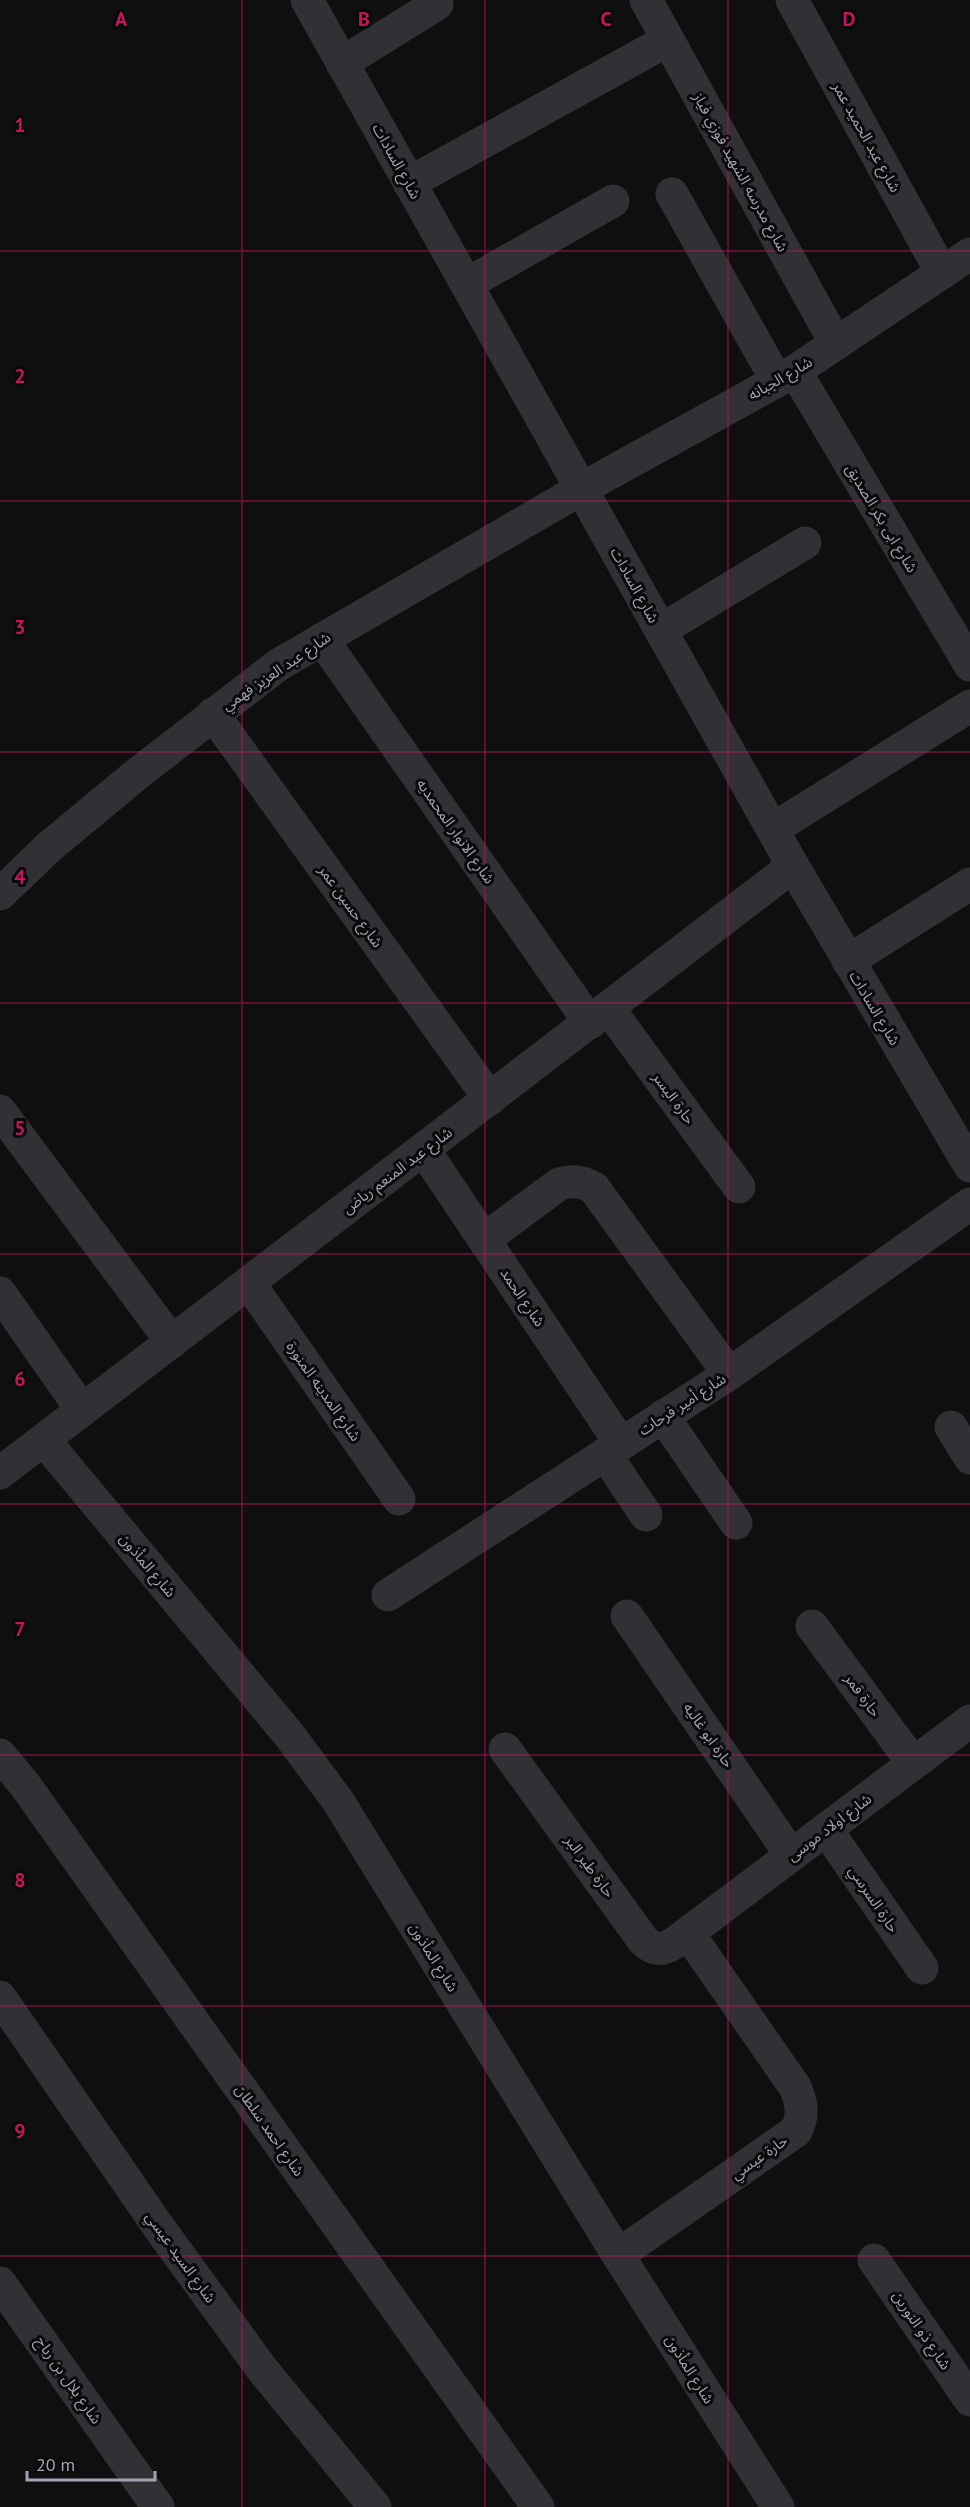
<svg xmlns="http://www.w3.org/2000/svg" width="970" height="2507" viewBox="0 0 970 2507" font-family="'PT Sans','Noto Sans Arabic',sans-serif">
  <rect width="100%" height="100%" fill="#0f0f10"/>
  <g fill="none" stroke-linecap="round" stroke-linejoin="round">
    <g stroke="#303035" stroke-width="33">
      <polyline points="307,0 793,866 970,1166"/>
      <polyline points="646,0 836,344"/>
      <polyline points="792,0 942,273"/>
      <polyline points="342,63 437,4"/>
      <polyline points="409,183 668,40"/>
      <polyline points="672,194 777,381"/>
      <polyline points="467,284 613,201"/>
      <polyline points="795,371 970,665"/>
      <polyline points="661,630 805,543"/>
      <polyline points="322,639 590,1023"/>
      <polyline points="213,714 490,1099"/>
      <polyline points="773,829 970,706"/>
      <polyline points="0,894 49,847 137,774 278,665 581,489 795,371 970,254"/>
      <polyline points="848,961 970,884"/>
      <polyline points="609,1009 739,1187"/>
      <polyline points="0,1111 172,1342"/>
      <polyline points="424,1150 621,1444"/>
      <path d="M 485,1239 L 559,1184 C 572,1180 581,1181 594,1188 L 729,1374"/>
      <polyline points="249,1283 399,1499"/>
      <polyline points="0,1293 82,1410"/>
      <polyline points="663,1416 736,1523"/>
      <polyline points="951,1427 970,1458"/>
      <polyline points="44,1440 290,1736 338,1801 618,2255 778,2507"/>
      <polyline points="605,1454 646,1515"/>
      <polyline points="0,1473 793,866"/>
      <polyline points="388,1595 729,1374 970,1204"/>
      <polyline points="627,1616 791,1855"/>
      <polyline points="812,1626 913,1763"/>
      <path d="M 505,1749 L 643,1940 C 660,1957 672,1945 688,1933 L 970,1721"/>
      <polyline points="0,1755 25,1785 538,2507"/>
      <polyline points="826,1829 922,1968"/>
      <polyline points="0,1997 160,2229 262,2369 375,2507"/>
      <path d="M 618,2255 L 796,2131 C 804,2115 802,2103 795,2087 L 688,1933"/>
      <polyline points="874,2260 970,2400"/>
      <polyline points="0,2283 158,2507"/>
    </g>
  </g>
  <path fill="none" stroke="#c2185b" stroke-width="1.5" stroke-opacity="0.55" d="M 242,0 L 242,2507M 485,0 L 485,2507M 728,0 L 728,2507M 0,251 L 970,251M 0,501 L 970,501M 0,752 L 970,752M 0,1003 L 970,1003M 0,1254 L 970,1254M 0,1504 L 970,1504M 0,1755 L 970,1755M 0,2006 L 970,2006M 0,2256 L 970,2256"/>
  <g text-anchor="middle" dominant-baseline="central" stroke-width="6" stroke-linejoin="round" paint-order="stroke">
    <g font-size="15" fill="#a1a3b0" stroke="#0a0a0b">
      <text transform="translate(867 137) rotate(61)">شارع عبد الحميد عمر</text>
      <text transform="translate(397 161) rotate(61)">شارع السادات</text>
      <text transform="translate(741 172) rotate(61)">شارع مدرسه الشهيد فوزي فياز</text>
      <text transform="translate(780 378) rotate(-30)">شارع الجبانه</text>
      <text transform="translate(882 518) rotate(59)">شارع ابى بكر الصديق</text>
      <text transform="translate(635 585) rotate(61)">شارع السادات</text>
      <text transform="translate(276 671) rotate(-34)">شارع عبد العزيز فهمي</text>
      <text transform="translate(456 831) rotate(55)">شارع الانوار المحمديه</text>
      <text transform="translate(351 906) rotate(54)">شارع حسين عمر</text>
      <text transform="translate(875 1008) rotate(59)">شارع السادات</text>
      <text transform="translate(674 1098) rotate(54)">حارة اليسر</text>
      <text transform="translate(397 1170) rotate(-37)">شارع عبد المنعم رياض</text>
      <text transform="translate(523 1297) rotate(56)">شارع الحمد</text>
      <text transform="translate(324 1391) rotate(55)">شارع المدينه المنورة</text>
      <text transform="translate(682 1404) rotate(-33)">شارع أمير فرحات</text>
      <text transform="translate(148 1565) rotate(50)">شارع المأذون</text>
      <text transform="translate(863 1695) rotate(54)">حارة قمر</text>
      <text transform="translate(709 1735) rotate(55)">حارة ابو غاليه</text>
      <text transform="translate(829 1827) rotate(-37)">شارع اولاد موسى</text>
      <text transform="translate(590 1866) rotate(54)">حارة طير البر</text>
      <text transform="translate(874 1899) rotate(56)">حارة السرسي</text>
      <text transform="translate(434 1957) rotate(58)">شارع المأذون</text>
      <text transform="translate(270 2130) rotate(55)">شارع احمد سلطان</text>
      <text transform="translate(759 2157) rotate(-35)">حارة عيسي</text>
      <text transform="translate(181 2257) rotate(54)">شارع السيد عيسي</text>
      <text transform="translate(922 2330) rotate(56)">شارع ذو النورين</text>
      <text transform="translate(690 2369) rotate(58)">شارع المأذون</text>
      <text transform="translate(69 2380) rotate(55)">شارع بلال بن رباح</text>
    </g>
  </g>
  <g font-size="20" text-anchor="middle" font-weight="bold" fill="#c2185b" stroke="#0a0a0b" stroke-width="6" stroke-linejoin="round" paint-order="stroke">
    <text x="121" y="26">A</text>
    <text x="364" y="26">B</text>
    <text x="606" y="26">C</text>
    <text x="849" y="26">D</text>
    <text x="20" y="132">1</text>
    <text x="20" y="383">2</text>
    <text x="20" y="634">3</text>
    <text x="20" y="884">4</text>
    <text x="20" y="1135">5</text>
    <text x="20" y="1386">6</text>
    <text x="20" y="1636">7</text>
    <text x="20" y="1887">8</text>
    <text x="20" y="2138">9</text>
  </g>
  <path d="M27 2471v9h128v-9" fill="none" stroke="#a1a3b0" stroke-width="3"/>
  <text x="36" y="2471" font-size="18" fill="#a1a3b0" stroke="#0a0a0b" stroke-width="4.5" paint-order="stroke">20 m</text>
</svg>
